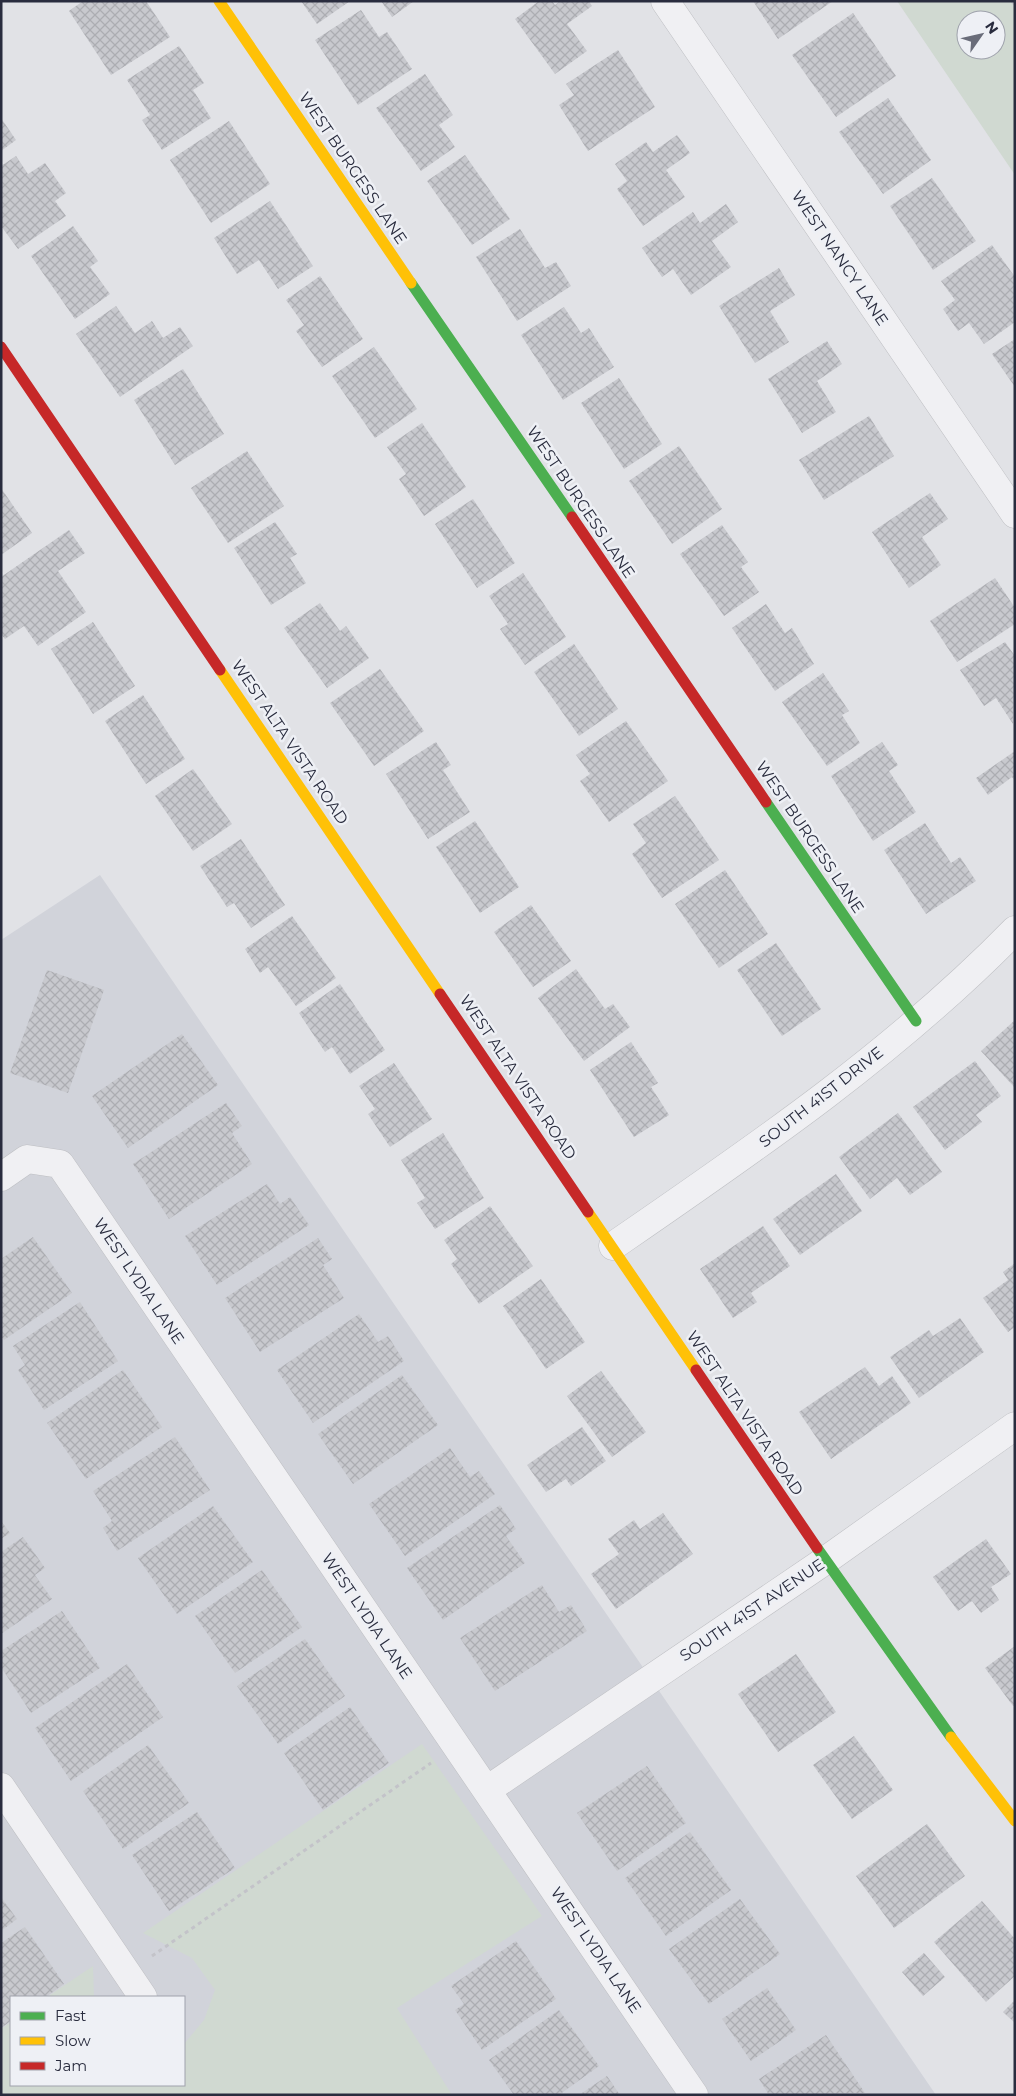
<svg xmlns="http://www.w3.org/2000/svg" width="1016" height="2096" viewBox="0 0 1016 2096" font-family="Montserrat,sans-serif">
  <defs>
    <pattern id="building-cross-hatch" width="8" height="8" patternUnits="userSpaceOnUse" patternTransform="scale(1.25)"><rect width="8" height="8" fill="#c8c9ce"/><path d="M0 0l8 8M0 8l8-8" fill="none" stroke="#acadb2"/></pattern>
  </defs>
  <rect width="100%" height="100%" fill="#e1e2e6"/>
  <path fill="#d1d3da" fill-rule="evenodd" d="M 100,875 L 936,2095 L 1,2095 L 1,940 ZM 11,1997 L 184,1997 L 184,2085 L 11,2085 Z"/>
  <g fill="#d0d9d1" fill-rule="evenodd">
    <path d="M 897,1 L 1015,1 L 1015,175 ZM 966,20 L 996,20 L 996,50 L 966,50 Z"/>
    <polygon points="422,1744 542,1916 397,2008 452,2095 1,2095 1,2029 11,2022 11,2085 184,2085 184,2044 204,2020 215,1990 192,1958 143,1933"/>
    <polygon points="93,1966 94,1997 47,1997"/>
  </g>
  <g fill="url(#building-cross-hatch)">
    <polygon points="83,1 146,1 170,37 111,75 69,11"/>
    <polygon points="301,1 350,1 317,24"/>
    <polygon points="381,1 414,1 392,17"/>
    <polygon points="539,1 552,1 555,5 560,1 589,1 592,6 567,24 587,51 555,74 515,19"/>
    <polygon points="753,1 833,1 778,39"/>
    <polygon points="361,10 379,37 387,32 412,69 358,105 315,40"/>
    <polygon points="853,13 896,76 836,117 792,55"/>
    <polygon points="179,46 204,83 193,90 211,118 162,150 142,120 150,115 127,80"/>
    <polygon points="618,50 655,107 588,151 559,105 574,95 566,84"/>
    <polygon points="425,74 453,115 439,125 455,147 421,171 376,108"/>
    <polygon points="888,98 931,160 883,194 839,132"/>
    <polygon points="1,118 16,140 1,151"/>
    <polygon points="229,121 270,184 211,223 170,160"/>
    <polygon points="677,135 690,153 666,170 685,197 643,226 617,189 627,181 615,164 646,142 653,152"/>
    <polygon points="465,155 510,219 472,245 427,181"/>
    <polygon points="16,156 28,174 45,163 66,193 55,201 66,216 18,249 1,226 1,166"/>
    <polygon points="932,178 976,241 933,270 890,206"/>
    <polygon points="270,201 313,266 278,289 259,260 237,274 214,238"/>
    <polygon points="726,204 738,222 712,241 731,267 691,295 673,269 662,277 642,248 693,212 700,223"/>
    <polygon points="73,226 98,261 90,267 110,294 75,319 31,256"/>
    <polygon points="520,229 545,268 556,262 571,286 517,321 476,257"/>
    <polygon points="992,245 1015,277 1015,322 984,344 969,323 958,331 943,309 955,300 941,281"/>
    <polygon points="779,268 795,295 770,311 789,342 755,363 719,306"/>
    <polygon points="320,276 363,339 322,367 296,331 304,325 286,300"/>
    <polygon points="116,306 135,333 152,321 163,338 180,327 193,346 120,397 76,334"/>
    <polygon points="564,307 581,333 589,328 614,367 563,400 521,335"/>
    <polygon points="1015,339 1015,387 992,354"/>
    <polygon points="827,341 842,364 817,381 836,412 802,433 768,379"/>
    <polygon points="374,347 417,409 375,438 332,376"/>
    <polygon points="183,369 224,434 175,465 134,400"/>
    <polygon points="619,378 662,444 624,469 581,403"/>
    <polygon points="869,416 894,456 824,500 799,460"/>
    <polygon points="422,423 466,487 424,516 399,479 406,474 387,447"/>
    <polygon points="679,446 722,509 672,544 629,481"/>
    <polygon points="247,451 284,506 228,543 191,488"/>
    <polygon points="1,488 32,533 1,555"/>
    <polygon points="930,493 948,519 922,537 941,565 909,588 872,532"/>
    <polygon points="473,499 515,563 477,588 435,524"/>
    <polygon points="275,522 297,554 290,558 306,583 271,605 234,548"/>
    <polygon points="722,525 748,562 741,567 759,592 724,616 680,554"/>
    <polygon points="69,530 85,553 58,571 86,612 38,646 24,626 5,639 1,634 1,577"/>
    <polygon points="523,573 566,637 525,665 500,629 508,624 489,596"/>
    <polygon points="995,578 1015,608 1015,624 957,662 930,621"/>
    <polygon points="320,603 340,631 346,626 369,658 327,688 284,628"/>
    <polygon points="766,604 785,633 792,628 814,664 775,691 732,628"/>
    <polygon points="93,622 135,686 93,714 51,649"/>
    <polygon points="1005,642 1015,656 1013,724 996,698 984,706 960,670"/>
    <polygon points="574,644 618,709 579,736 534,672"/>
    <polygon points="380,669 424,731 374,766 330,703"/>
    <polygon points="823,673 849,711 842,715 860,743 827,766 782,702"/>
    <polygon points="143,695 185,759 146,784 105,721"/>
    <polygon points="626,721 668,781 609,822 580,781 590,774 576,755"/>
    <polygon points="436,742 451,765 443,770 470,812 428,839 386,774"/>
    <polygon points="882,742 898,765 889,771 916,812 873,841 831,776"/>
    <polygon points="1015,751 1015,781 1012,777 988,795 976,778"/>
    <polygon points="193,769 232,824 193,851 155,796"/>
    <polygon points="675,796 719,860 662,898 632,854 646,843 633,824"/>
    <polygon points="475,821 519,887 480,913 436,847"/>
    <polygon points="925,823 951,863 960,857 976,881 926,914 884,850"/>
    <polygon points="241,839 285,905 251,928 234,903 227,907 200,866"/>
    <polygon points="725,870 768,934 719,968 675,904"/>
    <polygon points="531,905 571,961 533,987 494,932"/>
    <polygon points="292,916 336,978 296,1006 268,967 260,973 245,949"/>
    <polygon points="776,943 821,1009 782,1036 737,970"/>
    <polygon points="576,969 605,1009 613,1004 630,1027 584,1061 538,998"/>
    <polygon points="47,970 104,990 68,1093 10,1073"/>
    <polygon points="340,984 385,1050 350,1074 332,1047 325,1052 299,1013"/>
    <polygon points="1015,1020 1015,1088 981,1051"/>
    <polygon points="182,1034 218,1085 128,1148 92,1096"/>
    <polygon points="631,1042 658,1083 651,1087 669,1115 634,1137 590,1070"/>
    <polygon points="975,1061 1001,1096 976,1115 982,1122 945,1150 913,1107"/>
    <polygon points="394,1063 432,1119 390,1147 368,1114 375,1109 359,1086"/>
    <polygon points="226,1103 242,1126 232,1133 252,1164 169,1219 133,1164"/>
    <polygon points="898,1113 942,1172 910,1195 897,1178 870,1199 839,1157"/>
    <polygon points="443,1133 484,1198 435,1229 417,1203 425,1198 401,1160"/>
    <polygon points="836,1174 862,1211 800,1255 773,1219"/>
    <polygon points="267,1184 280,1204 290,1197 309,1225 217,1285 185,1236"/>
    <polygon points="490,1206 533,1266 479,1304 451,1264 457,1259 444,1240"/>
    <polygon points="763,1226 790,1266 751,1293 757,1302 733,1318 700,1269"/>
    <polygon points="33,1237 72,1293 4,1340 1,1336 1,1259"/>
    <polygon points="318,1238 332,1259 323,1265 344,1298 260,1352 225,1298"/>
    <polygon points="1015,1263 1015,1327 1008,1332 983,1298 1008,1280 1003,1272"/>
    <polygon points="541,1279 585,1342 546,1369 503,1306"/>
    <polygon points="80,1302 118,1361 44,1410 18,1370 25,1365 13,1346"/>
    <polygon points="359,1314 378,1342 388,1336 404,1361 313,1423 277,1370"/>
    <polygon points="960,1318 984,1352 919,1398 890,1357 929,1330 933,1336"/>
    <polygon points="865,1367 879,1386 892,1376 911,1403 831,1459 799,1412"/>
    <polygon points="123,1370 162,1427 86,1479 47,1423"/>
    <polygon points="601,1371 646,1432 612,1457 567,1396"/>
    <polygon points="402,1375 438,1425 353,1484 318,1434"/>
    <polygon points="582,1427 606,1461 571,1486 566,1479 546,1492 527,1465"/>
    <polygon points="175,1437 210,1490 117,1551 103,1528 112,1521 93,1491"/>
    <polygon points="450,1448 470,1477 479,1471 495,1494 405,1556 369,1504"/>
    <polygon points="500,1505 516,1529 506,1536 525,1563 443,1620 407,1568"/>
    <polygon points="213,1506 253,1562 177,1614 138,1558"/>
    <polygon points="663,1513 693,1554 616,1609 591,1574 619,1554 608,1539 634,1520 640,1529"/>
    <polygon points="1,1521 10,1533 1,1539"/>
    <polygon points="23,1537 45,1568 35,1575 52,1599 1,1634 1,1552"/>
    <polygon points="986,1539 1011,1574 991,1587 999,1600 981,1613 972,1601 958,1611 933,1577"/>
    <polygon points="262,1570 302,1627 235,1673 195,1616"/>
    <polygon points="542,1585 559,1612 571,1605 587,1631 495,1691 460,1638"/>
    <polygon points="62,1611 100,1668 31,1713 1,1667 1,1651"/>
    <polygon points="305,1639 345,1696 278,1744 237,1686"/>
    <polygon points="1015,1646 1015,1705 1013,1706 985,1668"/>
    <polygon points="796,1654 836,1712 778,1752 738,1694"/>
    <polygon points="127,1664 163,1717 71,1781 35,1728"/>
    <polygon points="350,1707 389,1763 323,1810 284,1753"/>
    <polygon points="854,1736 893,1790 852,1819 813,1765"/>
    <polygon points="148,1745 189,1803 123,1849 83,1791"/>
    <polygon points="647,1766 686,1823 617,1871 577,1813"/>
    <polygon points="197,1812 235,1868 169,1911 132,1855"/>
    <polygon points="927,1824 965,1876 894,1928 856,1876"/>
    <polygon points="690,1832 731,1890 666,1936 625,1878"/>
    <polygon points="1,1897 17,1919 1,1931"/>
    <polygon points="740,1899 780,1954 709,2004 669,1949"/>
    <polygon points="982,1901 1015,1939 1015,1976 986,2002 934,1942"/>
    <polygon points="25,1927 64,1984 46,1997 11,1997 11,2021 1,2028 1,1943"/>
    <polygon points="516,1941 556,1999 482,2050 455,2010 464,2004 451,1986"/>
    <polygon points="924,1953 945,1977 923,1996 902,1972"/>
    <polygon points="767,1988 796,2030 751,2061 722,2019"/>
    <polygon points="1015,2000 1015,2023 1003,2012"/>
    <polygon points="559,2010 599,2066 559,2095 514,2095 489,2060"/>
    <polygon points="826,2035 865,2093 769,2095 759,2079"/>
    <polygon points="607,2076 620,2095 579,2095"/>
  </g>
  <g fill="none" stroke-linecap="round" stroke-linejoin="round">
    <g stroke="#bebfc3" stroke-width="29">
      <g id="street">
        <polyline points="665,1 1015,514"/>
        <polyline points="1,1177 27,1159 60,1164 694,2095"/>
        <path d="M 613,1246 C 754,1149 895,1053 1015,930"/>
        <polyline points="1,1787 143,1997"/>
        <polyline points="487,1790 826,1560 1015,1426"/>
      </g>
    </g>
    <g stroke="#c3c3c9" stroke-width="3" stroke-dasharray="4 4" stroke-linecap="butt">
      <polyline points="1012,1 1015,5"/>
      <polyline points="152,1956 431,1763"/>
    </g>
    <use href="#street" stroke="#f0f0f3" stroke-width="28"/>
    <g stroke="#4caf50" stroke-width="11">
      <polyline points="411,283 572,517"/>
      <polyline points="766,802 916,1021"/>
      <polyline points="817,1548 951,1737"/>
    </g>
    <g stroke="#ffc107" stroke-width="11">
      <polyline points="219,1 411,283"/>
      <polyline points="220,670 440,994"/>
      <polyline points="588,1212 696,1370"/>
      <polyline points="951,1737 1015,1821"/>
    </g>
    <g stroke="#c62828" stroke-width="11">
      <polyline points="1,347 220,670"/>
      <polyline points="572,517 766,802"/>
      <polyline points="440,994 588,1212"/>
      <polyline points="696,1370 817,1548"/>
    </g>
  </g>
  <g text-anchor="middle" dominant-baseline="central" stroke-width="5" stroke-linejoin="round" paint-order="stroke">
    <g font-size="16" fill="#292c3e" stroke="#eef0f5">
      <text transform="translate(353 168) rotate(56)">WEST BURGESS LANE</text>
      <text transform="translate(840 258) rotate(56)">WEST NANCY LANE</text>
      <text transform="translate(581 502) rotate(56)">WEST BURGESS LANE</text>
      <text transform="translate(290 742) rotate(56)">WEST ALTA VISTA ROAD</text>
      <text transform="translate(810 837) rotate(56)">WEST BURGESS LANE</text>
      <text transform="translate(518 1077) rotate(56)">WEST ALTA VISTA ROAD</text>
      <text transform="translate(821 1097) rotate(-38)">SOUTH 41ST DRIVE</text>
      <text transform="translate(139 1281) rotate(56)">WEST LYDIA LANE</text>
      <text transform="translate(745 1413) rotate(56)">WEST ALTA VISTA ROAD</text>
      <text transform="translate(752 1610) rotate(-34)">SOUTH 41ST AVENUE</text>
      <text transform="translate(367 1616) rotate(56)">WEST LYDIA LANE</text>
      <text transform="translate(596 1950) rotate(56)">WEST LYDIA LANE</text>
    </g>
  </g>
  <rect width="1016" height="2096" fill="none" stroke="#292c3e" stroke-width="5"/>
  <rect x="10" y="1996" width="175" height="90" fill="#eef0f5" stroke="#9fa2ac"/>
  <rect x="20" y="2012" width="25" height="8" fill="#4caf50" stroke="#9fa2ac"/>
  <text x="55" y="2021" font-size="15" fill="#292c3e">Fast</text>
  <rect x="20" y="2037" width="25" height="8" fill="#ffc107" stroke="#9fa2ac"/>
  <text x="55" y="2046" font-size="15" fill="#292c3e">Slow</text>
  <rect x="20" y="2062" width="25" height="8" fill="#c62828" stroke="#9fa2ac"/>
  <text x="55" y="2071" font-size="15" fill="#292c3e">Jam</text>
  <g transform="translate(981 35) rotate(56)"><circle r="24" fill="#eef0f5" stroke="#9fa2ac"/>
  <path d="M0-4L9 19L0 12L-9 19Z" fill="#696c79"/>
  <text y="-8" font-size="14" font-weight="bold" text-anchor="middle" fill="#292c3e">N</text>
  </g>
</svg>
